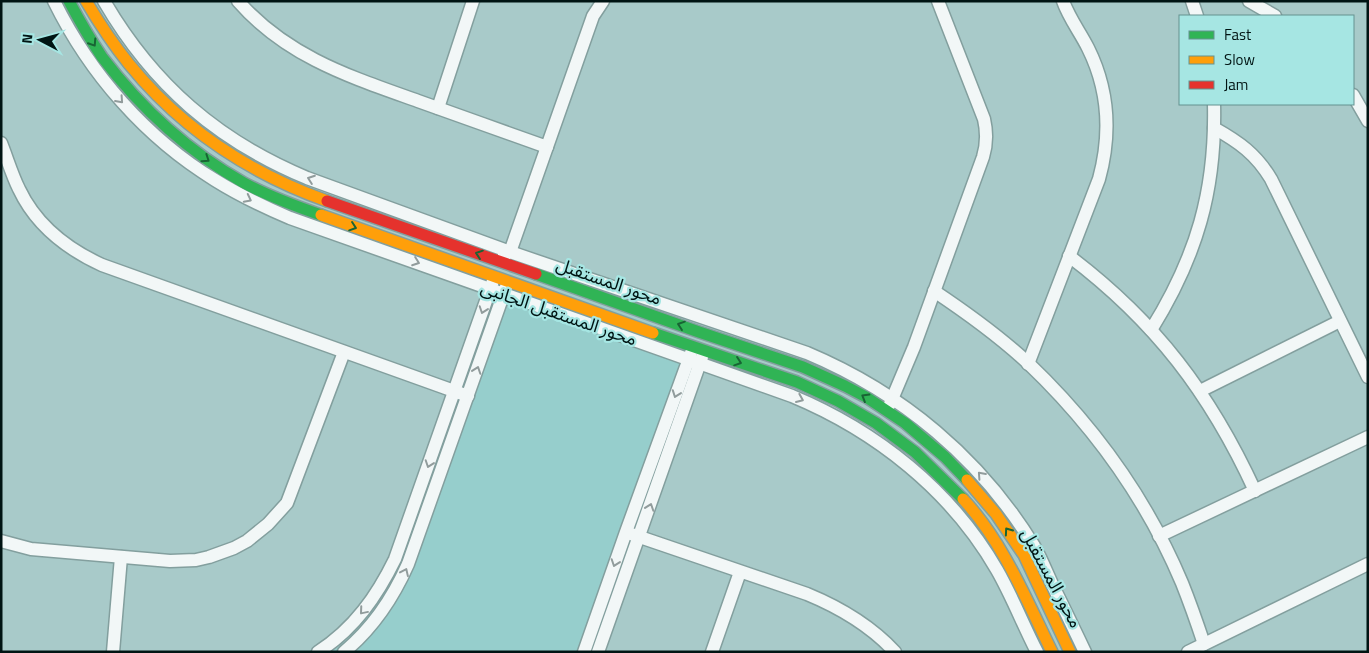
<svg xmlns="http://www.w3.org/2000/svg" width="1369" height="653" viewBox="0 0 1369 653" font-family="'Titillium Web','Noto Sans Arabic',sans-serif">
  <rect width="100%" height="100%" fill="#a8cac9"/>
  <polygon fill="#96cecc" points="502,272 702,342 592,652 331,652 353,632 376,605 396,573 404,556"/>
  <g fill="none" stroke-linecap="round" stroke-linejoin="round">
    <g stroke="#839f9e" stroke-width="15">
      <g id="street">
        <path d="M 54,1 C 90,74 146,138 215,180 C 239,195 264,207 290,218 L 792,396 C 876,431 951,490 997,570 C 1012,596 1023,625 1037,652"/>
        <path d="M 104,1 C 153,85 218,141 307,178 L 510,252 L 807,353 C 902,393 980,458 1034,546 C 1041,558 1046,571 1052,584 C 1063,606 1074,629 1085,652"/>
        <path d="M 238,1 C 287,57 351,77 418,101 C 461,116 504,132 547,147"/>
        <polyline points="1192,1 1197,16"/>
        <polyline points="1249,1 1275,16"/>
        <polyline points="1353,95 1368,121"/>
        <polyline points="438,108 473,1"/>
        <path d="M 1214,128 C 1239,142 1256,154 1271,179 L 1368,377"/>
        <path d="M 1,143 C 7,158 12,175 19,189 C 36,225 67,249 102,265 L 468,396"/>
        <polyline points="504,255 510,252 593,16 603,1"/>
        <path d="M 1069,256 C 1155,321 1210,393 1255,491"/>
        <path d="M 934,291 C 967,313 999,336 1028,363 C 1093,425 1147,500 1182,583 C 1190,603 1197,623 1204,644"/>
        <path d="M 1151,330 C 1197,256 1216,190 1214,104"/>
        <path d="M 1028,364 L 1099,179 C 1111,135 1109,90 1088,48 C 1080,32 1069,18 1063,1"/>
        <polyline points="1200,391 1340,321"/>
        <path d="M 890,404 L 914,347 L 983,157 C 987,144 987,132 984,119 L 938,1"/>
        <path d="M 631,534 L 807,594 C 841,608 870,625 895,652"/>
        <polyline points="1159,536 1368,437"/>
        <polyline points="1,541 31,549 170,561 196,560 209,557 234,548 247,541 268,524 287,503 344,352"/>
        <polyline points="113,652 121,557"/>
        <path d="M 318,652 C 354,629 377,596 395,559 L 493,281"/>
        <path d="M 344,652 C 373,628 393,598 408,564 L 506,287"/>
        <polyline points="584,652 626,532 691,353"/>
        <polyline points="598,652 702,357"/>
        <polyline points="712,652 740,572"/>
        <polyline points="1188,652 1368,564"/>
      </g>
    </g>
    <g stroke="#839f9e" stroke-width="14">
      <g id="fast">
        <path d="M 69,1 C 79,20 90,39 102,57 C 140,107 189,152 244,183 C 268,196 295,206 321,215"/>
        <polyline points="536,274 699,332 803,367 845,386 866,397 905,423 945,457 967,480"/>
        <polyline points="653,333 797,382 838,401 876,423 915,452 963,499"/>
      </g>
    </g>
    <g stroke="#839f9e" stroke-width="14">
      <g id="slow">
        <path d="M 86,1 C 99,23 113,44 129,64 C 181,128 249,173 327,201"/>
        <polyline points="321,215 653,333"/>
        <polyline points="967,480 996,514 1024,555 1070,652"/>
        <path d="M 963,499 C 1003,542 1026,599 1052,652"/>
      </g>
    </g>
    <g stroke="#839f9e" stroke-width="14">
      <polyline id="jam" points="327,201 536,274"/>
    </g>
    <use href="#street" stroke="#f2f7f7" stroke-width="12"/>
    <use href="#fast" stroke="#30b455" stroke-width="11"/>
    <use href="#slow" stroke="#ff9f0a" stroke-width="11"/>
    <use href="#jam" stroke="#e5322d" stroke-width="11"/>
  </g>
  <defs><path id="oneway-chevron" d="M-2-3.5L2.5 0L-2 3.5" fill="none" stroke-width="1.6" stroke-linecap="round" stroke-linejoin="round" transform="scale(1.25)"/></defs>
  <g stroke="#186434">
    <use href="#oneway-chevron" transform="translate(93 43) rotate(57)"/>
    <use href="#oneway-chevron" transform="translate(206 159) rotate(34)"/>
    <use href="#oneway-chevron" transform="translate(353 227) rotate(19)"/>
    <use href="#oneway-chevron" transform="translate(479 254) rotate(-161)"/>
    <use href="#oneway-chevron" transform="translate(681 325) rotate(-161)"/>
    <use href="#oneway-chevron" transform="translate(738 362) rotate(19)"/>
    <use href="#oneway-chevron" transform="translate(865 397) rotate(-149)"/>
    <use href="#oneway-chevron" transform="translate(1008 531) rotate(-125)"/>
  </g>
  <g stroke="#919c9c">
    <use href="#oneway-chevron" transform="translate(120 100) rotate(48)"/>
    <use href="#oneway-chevron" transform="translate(311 179) rotate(-160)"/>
    <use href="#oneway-chevron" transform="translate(248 199) rotate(27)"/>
    <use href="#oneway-chevron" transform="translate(416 262) rotate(20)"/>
    <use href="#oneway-chevron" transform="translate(483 310) rotate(109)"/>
    <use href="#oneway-chevron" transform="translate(477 370) rotate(-71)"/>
    <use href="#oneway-chevron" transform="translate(676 394) rotate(110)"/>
    <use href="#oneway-chevron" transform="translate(800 399) rotate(23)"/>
    <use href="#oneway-chevron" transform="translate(429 464) rotate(109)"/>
    <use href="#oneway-chevron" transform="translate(981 475) rotate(-132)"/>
    <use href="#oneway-chevron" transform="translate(650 507) rotate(-71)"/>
    <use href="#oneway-chevron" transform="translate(615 563) rotate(109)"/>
    <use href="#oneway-chevron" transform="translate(405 572) rotate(-65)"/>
    <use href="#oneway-chevron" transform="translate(363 611) rotate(130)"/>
  </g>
  <g text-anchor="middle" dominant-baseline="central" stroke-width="4.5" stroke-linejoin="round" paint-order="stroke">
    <g font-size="18" fill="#001413" stroke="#a6e6e3">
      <text transform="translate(609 281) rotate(19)">محور المستقبل</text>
      <text transform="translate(559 313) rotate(19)">محور المستقبل الجانبى</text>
      <text transform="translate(1052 578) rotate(62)">محور المستقبل</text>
    </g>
  </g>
  <rect width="1369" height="653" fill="none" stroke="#001413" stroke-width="5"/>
  <rect x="1179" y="15" width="175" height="90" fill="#a6e6e3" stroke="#649290"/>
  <rect x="1189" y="31" width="25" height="8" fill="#30b455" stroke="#649290"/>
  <text x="1224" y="40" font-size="15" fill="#001413">Fast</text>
  <rect x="1189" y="56" width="25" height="8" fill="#ff9f0a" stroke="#649290"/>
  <text x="1224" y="65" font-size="15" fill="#001413">Slow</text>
  <rect x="1189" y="81" width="25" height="8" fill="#e5322d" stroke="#649290"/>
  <text x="1224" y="90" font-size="15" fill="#001413">Jam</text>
  <g transform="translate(40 40) rotate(276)" stroke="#a6e6e3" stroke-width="4" paint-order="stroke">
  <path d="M0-4L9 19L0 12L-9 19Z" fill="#001413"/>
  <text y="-8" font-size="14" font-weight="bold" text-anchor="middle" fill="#001413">N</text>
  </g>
</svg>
